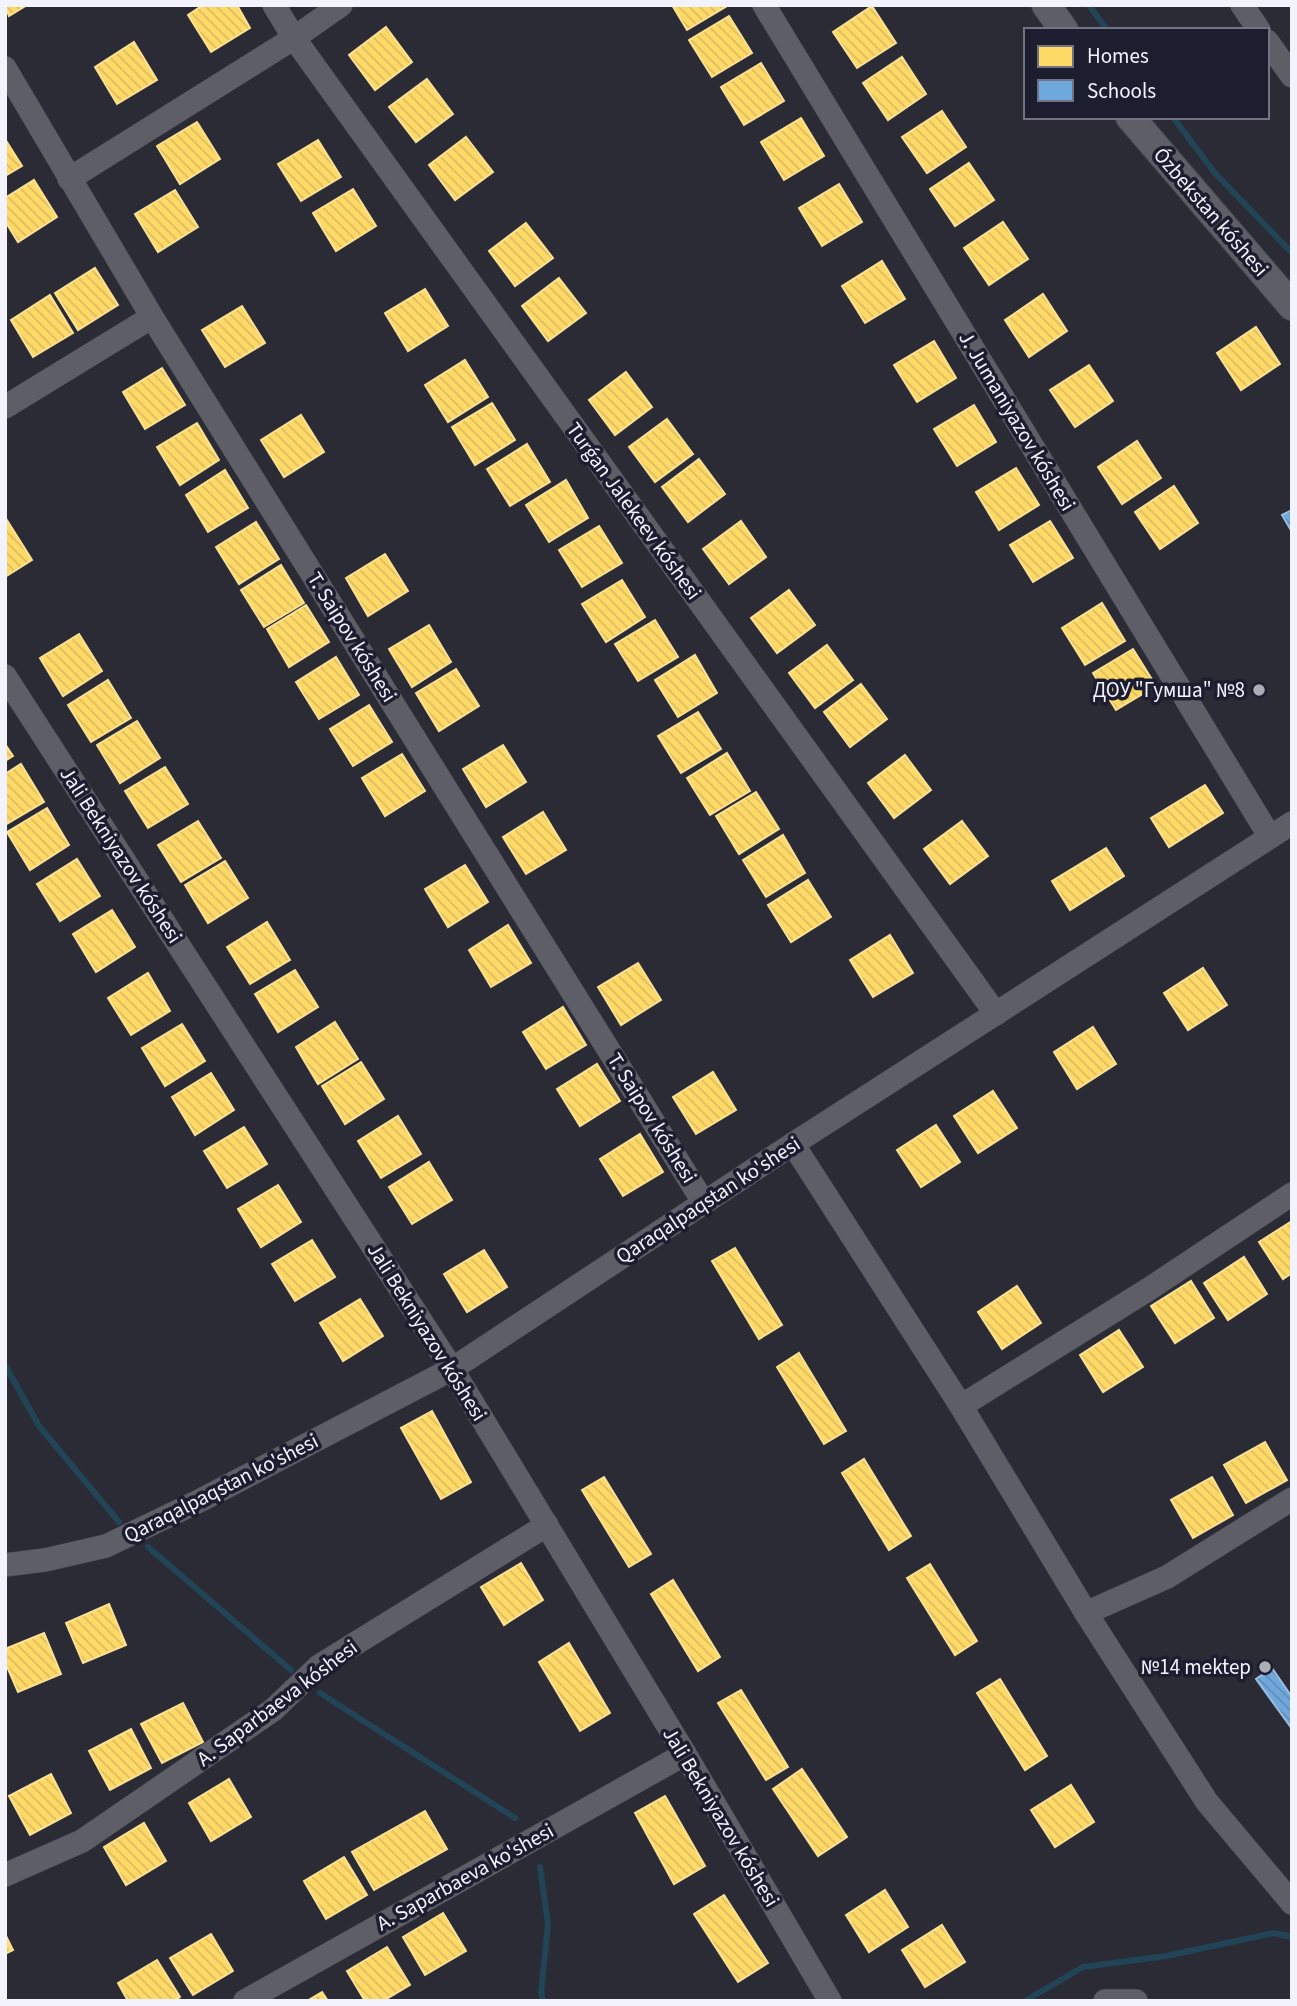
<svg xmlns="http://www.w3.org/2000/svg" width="1297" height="2006" viewBox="0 0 1297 2006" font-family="'Source Sans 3',sans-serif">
  <defs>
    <pattern id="homes-back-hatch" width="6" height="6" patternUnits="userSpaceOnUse" patternTransform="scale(1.75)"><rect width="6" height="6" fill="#ffd966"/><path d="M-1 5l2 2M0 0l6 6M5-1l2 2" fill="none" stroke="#dbbc61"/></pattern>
    <pattern id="schools-back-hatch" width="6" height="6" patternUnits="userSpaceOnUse" patternTransform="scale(1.75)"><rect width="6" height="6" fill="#6fa8dc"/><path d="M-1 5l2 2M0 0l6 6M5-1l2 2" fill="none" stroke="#648cb1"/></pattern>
  </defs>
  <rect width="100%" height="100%" fill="#2b2b36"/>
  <g fill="url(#homes-back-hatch)" stroke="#fbe194" stroke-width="2">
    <polygon points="5,5 27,5 9,16"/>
    <polygon points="203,5 237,5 250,28 211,52 188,15"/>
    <polygon points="672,5 726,5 727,6 687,30"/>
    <polygon points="872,6 896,43 857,68 833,32"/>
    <polygon points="729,16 752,53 712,77 689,40"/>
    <polygon points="386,27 412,62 375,90 349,55"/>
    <polygon points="134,42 157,80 117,104 95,67"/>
    <polygon points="902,57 926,94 888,120 863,83"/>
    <polygon points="761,63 784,101 744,125 721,87"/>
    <polygon points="427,79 453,114 416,142 389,107"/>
    <polygon points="942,111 966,147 927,173 902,137"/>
    <polygon points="801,118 824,156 784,180 761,142"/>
    <polygon points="197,122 220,159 180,184 157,146"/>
    <polygon points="466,137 493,172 455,200 429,165"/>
    <polygon points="5,139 22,166 5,176"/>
    <polygon points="318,140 341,177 301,201 278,164"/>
    <polygon points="969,163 994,200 955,226 930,189"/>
    <polygon points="34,180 57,217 18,242 5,221 5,198"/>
    <polygon points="839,184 862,222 822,246 799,208"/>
    <polygon points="353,189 376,226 336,251 313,213"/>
    <polygon points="175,190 198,227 158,252 135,214"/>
    <polygon points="1003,222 1028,259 989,285 964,248"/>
    <polygon points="526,223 553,258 515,286 489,251"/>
    <polygon points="882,261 905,299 865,323 842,286"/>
    <polygon points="95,268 118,305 78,330 55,293"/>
    <polygon points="559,278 586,313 548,341 522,306"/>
    <polygon points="425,289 448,326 408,351 385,313"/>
    <polygon points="1043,294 1067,331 1029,357 1005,320"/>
    <polygon points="50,295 73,333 33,357 11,320"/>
    <polygon points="242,306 265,343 225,367 202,330"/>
    <polygon points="1256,327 1280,364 1241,390 1217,353"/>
    <polygon points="934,341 956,378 917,402 894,365"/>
    <polygon points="465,360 488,397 448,422 425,385"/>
    <polygon points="1089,365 1113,401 1075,427 1050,390"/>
    <polygon points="162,368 185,405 145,429 123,392"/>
    <polygon points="626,372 652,407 615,435 589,400"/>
    <polygon points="492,403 515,440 475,465 452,427"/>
    <polygon points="974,405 996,442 957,466 934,429"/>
    <polygon points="301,415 324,452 284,477 261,440"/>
    <polygon points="667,419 693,454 655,482 629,447"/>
    <polygon points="197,423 219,460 180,485 157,447"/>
    <polygon points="1137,441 1161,478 1122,504 1098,467"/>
    <polygon points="527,444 550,482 510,506 487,469"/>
    <polygon points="699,459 725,494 688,522 662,487"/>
    <polygon points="1016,468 1039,505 999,530 976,492"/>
    <polygon points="225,470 248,508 208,532 186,495"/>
    <polygon points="566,480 588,518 549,542 526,505"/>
    <polygon points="1174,486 1198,523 1160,549 1135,512"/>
    <polygon points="5,517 32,560 5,577"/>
    <polygon points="741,521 766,557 729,584 703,549"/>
    <polygon points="1050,521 1073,558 1033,582 1010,545"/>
    <polygon points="256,522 279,559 239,584 216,547"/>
    <polygon points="599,526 622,563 582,587 559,550"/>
    <polygon points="385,554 408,591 368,616 346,578"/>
    <polygon points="281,565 304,603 264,627 241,590"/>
    <polygon points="622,580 645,617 606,642 582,604"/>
    <polygon points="789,590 815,625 777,653 751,618"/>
    <polygon points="1102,603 1125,641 1085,665 1062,628"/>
    <polygon points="306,605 329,642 289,667 267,629"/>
    <polygon points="655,620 678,657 638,681 615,644"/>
    <polygon points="429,625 451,662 412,687 389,649"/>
    <polygon points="79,634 102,671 63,696 40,658"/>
    <polygon points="827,645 853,680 815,708 789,673"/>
    <polygon points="1133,649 1156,686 1116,710 1093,673"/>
    <polygon points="695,655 717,693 678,717 655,680"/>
    <polygon points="336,657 359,695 319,719 296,682"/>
    <polygon points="456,669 479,706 439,731 416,693"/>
    <polygon points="108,680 131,718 91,742 68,705"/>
    <polygon points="861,684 887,719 850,747 824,712"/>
    <polygon points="369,705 392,742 353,766 330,729"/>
    <polygon points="698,712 721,749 681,773 658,736"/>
    <polygon points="137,721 160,758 120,783 97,745"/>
    <polygon points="5,744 13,756 5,761"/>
    <polygon points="503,745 526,782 486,807 463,769"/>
    <polygon points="727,753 750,791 710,815 687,778"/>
    <polygon points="402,754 425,791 385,816 362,778"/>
    <polygon points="905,755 931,790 894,818 868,783"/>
    <polygon points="21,764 44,802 5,825 5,774"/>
    <polygon points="165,767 188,804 148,828 125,791"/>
    <polygon points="1205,785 1223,813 1169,847 1151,818"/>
    <polygon points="756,792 779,829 739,854 716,816"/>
    <polygon points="47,808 69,845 30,870 7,832"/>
    <polygon points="543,812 566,850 526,874 503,837"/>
    <polygon points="198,821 221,858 181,882 158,845"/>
    <polygon points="962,821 988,856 950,884 924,849"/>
    <polygon points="783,835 805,873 766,897 743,860"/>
    <polygon points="1106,848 1124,876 1070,910 1052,881"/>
    <polygon points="77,859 100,896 60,921 37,884"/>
    <polygon points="225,861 248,898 208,923 185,885"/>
    <polygon points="465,865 488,902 448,927 425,889"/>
    <polygon points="808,880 831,917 791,942 768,905"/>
    <polygon points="112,910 135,947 96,972 73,934"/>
    <polygon points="267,922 290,960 250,984 227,947"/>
    <polygon points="508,925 531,963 491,987 469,950"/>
    <polygon points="890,935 913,973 873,997 850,960"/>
    <polygon points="638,963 661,1000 621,1025 598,987"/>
    <polygon points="1203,968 1227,1005 1188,1030 1164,993"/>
    <polygon points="295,970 318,1007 278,1032 255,994"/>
    <polygon points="148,973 170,1011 131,1035 108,998"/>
    <polygon points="563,1007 586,1045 546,1069 523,1032"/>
    <polygon points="335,1022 358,1059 318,1084 296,1047"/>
    <polygon points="182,1024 205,1061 165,1086 142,1048"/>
    <polygon points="1093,1027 1116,1064 1077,1089 1054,1052"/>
    <polygon points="361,1062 384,1099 345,1124 322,1086"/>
    <polygon points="597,1064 620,1101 580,1126 557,1089"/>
    <polygon points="713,1072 736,1110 696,1134 673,1097"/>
    <polygon points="211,1073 234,1110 195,1135 172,1097"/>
    <polygon points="993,1091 1017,1128 978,1153 954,1116"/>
    <polygon points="398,1116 421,1154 381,1178 358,1141"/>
    <polygon points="936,1125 960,1162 921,1187 897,1150"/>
    <polygon points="244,1127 267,1164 227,1188 204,1151"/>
    <polygon points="640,1134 663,1172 623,1196 600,1159"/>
    <polygon points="429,1162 452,1200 412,1224 389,1187"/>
    <polygon points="278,1185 301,1222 261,1247 238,1209"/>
    <polygon points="1292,1221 1292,1273 1283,1279 1259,1242"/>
    <polygon points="312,1240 335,1277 295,1301 272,1264"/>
    <polygon points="735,1248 782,1325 759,1339 712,1261"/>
    <polygon points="484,1250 507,1287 467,1312 444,1274"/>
    <polygon points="1244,1257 1267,1294 1228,1320 1204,1283"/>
    <polygon points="1191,1281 1214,1318 1175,1343 1151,1306"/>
    <polygon points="1017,1286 1041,1323 1002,1349 978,1312"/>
    <polygon points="360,1299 383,1336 343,1361 320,1323"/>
    <polygon points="1119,1330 1143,1367 1103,1392 1080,1355"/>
    <polygon points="799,1353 846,1431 824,1444 777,1367"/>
    <polygon points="432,1411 471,1482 441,1499 401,1428"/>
    <polygon points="1265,1442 1287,1480 1246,1503 1224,1465"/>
    <polygon points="864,1459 911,1536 889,1550 842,1473"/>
    <polygon points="604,1477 651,1554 629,1567 582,1490"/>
    <polygon points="1212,1477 1233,1515 1193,1538 1171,1500"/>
    <polygon points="521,1563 543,1600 504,1625 481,1587"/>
    <polygon points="930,1564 977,1641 955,1655 907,1578"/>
    <polygon points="673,1580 720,1657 698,1671 651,1594"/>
    <polygon points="109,1604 126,1645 83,1663 66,1623"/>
    <polygon points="44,1633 61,1674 18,1692 5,1662 5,1649"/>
    <polygon points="569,1643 610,1713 580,1731 539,1662"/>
    <polygon points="1000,1679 1047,1756 1025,1770 977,1693"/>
    <polygon points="741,1690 788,1767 766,1780 718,1703"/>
    <polygon points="183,1703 203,1742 162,1763 141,1724"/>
    <polygon points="131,1729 151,1768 110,1790 89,1751"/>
    <polygon points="802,1769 847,1837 818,1856 773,1789"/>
    <polygon points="51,1774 71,1813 30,1835 9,1796"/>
    <polygon points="229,1779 251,1817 211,1841 189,1803"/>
    <polygon points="1071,1785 1094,1822 1055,1847 1031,1810"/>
    <polygon points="665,1796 705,1866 674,1884 635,1813"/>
    <polygon points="425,1811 447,1849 374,1890 352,1852"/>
    <polygon points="144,1823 166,1861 126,1885 104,1847"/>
    <polygon points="344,1857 367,1895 326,1919 304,1881"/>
    <polygon points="885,1890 908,1927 869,1952 846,1915"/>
    <polygon points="724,1895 768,1963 738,1982 694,1914"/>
    <polygon points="443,1913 466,1951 425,1975 403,1937"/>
    <polygon points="942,1925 965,1962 925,1987 902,1950"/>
    <polygon points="5,1934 13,1950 5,1954"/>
    <polygon points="211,1934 233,1971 193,1995 170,1958"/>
    <polygon points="387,1947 410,1985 383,2001 365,2001 347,1971"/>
    <polygon points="157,1960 180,1997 174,2001 128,2001 118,1983"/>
    <polygon points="322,1992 328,2001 307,2001"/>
  </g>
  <g fill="url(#schools-back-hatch)" stroke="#97bee6" stroke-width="2">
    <polygon points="1292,510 1292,532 1282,515"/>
    <polygon points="1272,1668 1292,1697 1292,1729 1256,1679"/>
  </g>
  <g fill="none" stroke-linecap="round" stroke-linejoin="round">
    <g stroke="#224457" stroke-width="6">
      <polyline points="1089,5 1107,30"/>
      <polyline points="1173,117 1214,172 1292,253"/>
      <polyline points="5,1365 39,1426 119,1522"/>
      <polyline points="148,1547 291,1670"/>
      <polyline points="320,1693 515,1818"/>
      <polyline points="540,1867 548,1924 541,1993 543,2001"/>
      <polyline points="1025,2001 1083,1967 1166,1956 1274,1933 1292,1937"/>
    </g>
    <g stroke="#494952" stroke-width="24">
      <g id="minor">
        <polyline points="274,5 294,38 996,1014"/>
        <polyline points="764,5 1270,837"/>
        <polyline points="1242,5 1259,30"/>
        <polyline points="1267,41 1292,76"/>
        <polyline points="5,68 152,317 704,1203"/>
        <polyline points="69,179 294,38 341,5"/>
        <polyline points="5,407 152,317"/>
        <polyline points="5,676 452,1369 685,1754 830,2001"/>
        <polyline points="793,1144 961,1406 1086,1613 1207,1802 1292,1903"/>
        <polyline points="961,1406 1149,1289 1292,1194"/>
        <polyline points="5,1565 45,1560 106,1546 201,1500 452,1369 793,1144 1292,823"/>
        <polyline points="1086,1613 1167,1577 1292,1499"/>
        <polyline points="5,1875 82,1841 273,1710 319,1666 547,1525"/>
        <polyline points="245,2001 685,1754"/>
        <polyline points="1105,2001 1136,2001"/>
      </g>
    </g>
    <g stroke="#494952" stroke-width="30">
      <g id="tertiary">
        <polyline points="1046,5 1064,30"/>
        <polyline points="1130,117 1292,306"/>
      </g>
    </g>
    <use href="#minor" stroke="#5e5e66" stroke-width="23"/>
    <use href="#tertiary" stroke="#5e5e66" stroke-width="28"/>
  </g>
  <g fill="#adadb8" stroke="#1d1d30" stroke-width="2.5">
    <circle cx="1259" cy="690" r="7"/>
    <circle cx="1265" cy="1667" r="7"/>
  </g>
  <g text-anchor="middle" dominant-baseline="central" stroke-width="7" stroke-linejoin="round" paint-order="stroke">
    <g font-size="21" fill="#f3f3fe" stroke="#1d1d30">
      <text transform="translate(1211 212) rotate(49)">Ózbekstan kóshesi</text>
      <text transform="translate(1017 421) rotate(59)">J. Jumaniyazov kóshesi</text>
      <text transform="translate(634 511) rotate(54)">Turǵan Jalekeev kóshesi</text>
      <text transform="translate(352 637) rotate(58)">T. Saipov kóshesi</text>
      <text transform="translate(121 855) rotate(57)">Jali Bekniyazov kóshesi</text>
      <text transform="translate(652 1118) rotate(58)">T. Saipov kóshesi</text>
      <text transform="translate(708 1200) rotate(-33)">Qaraqalpaqstan ko'shesi</text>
      <text transform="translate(427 1332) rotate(58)">Jali Bekniyazov kóshesi</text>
      <text transform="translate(221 1488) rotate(-27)">Qaraqalpaqstan ko'shesi</text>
      <text transform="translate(277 1703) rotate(-37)">A. Saparbaeva kóshesi</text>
      <text transform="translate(721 1817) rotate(59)">Jali Bekniyazov kóshesi</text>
      <text transform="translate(465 1877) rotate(-29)">A. Saparbaeva ko'shesi</text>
    </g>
    <g font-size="21" fill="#f3f3fe" stroke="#1d1d30" text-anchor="end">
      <text x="1245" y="690">ДОУ "Гумша" №8</text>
      <text x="1251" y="1667">№14 mektep</text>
    </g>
  </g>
  <rect width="1297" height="2006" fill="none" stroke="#f3f3fe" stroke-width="14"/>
  <rect x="1024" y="28" width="245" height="91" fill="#1d1d30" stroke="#737382" stroke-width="2"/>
  <rect x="1038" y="46" width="35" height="21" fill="#ffd966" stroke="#737382" stroke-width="2"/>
  <text x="1087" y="63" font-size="21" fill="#f3f3fe">Homes</text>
  <rect x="1038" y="80" width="35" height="21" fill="#6fa8dc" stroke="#737382" stroke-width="2"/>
  <text x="1087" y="98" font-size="21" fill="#f3f3fe">Schools</text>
</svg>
